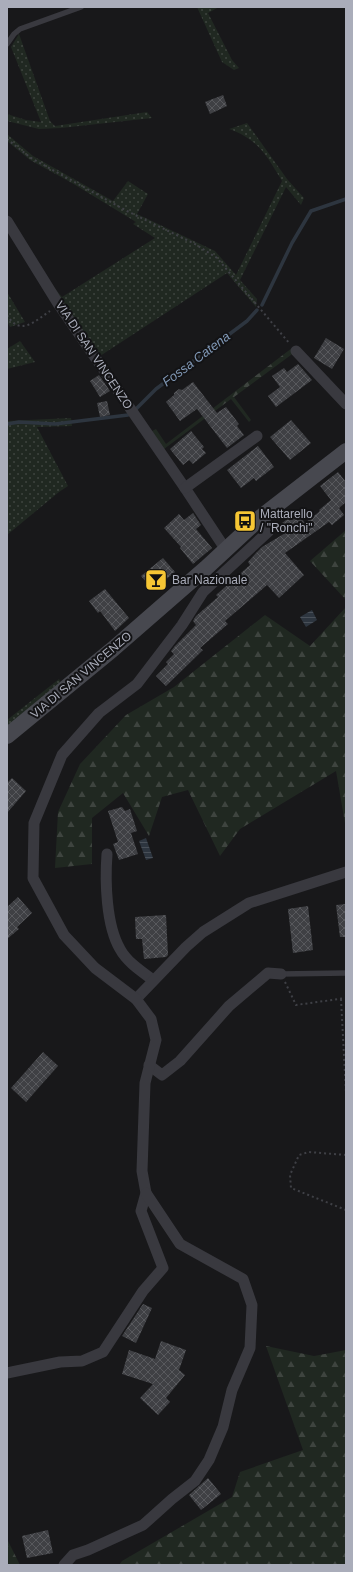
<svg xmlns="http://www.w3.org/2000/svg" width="353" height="1572" viewBox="0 0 353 1572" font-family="Helvetica,sans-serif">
  <defs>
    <pattern id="grass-dots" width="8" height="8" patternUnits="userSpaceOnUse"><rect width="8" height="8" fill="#202821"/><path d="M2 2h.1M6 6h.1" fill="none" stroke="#3e443f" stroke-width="1.8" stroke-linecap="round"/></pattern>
    <pattern id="forest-firs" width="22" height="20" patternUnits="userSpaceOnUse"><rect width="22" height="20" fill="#202821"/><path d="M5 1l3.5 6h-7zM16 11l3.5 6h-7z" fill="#3e443f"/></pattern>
    <pattern id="water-rules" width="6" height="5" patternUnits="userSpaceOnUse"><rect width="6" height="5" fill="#2d353f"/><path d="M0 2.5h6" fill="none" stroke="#495059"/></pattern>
    <pattern id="building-cross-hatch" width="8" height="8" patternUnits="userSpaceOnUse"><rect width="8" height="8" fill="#3f4044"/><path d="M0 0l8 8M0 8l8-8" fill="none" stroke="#58595d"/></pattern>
  </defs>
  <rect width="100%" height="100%" fill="#18181a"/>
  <g fill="url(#grass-dots)">
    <polygon points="197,7 219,7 208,13 232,60 239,68 234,70 222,62"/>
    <polygon points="19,34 50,121 55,126 147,112 152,118 61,128 39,129 7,121 7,114 26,120 41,122 11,47"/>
    <path d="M 247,123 L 287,179 L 304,198 L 301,205 L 286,187 L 240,280 L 257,299 L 256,307 L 227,273 L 100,356 L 47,279 L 62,297 L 155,238 L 133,224 L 136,222 L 72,183 L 30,160 L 7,141 L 7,134 L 33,156 L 113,201 L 128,181 L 148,194 L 137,214 L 215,251 L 236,275 L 282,181 C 267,156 258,139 229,129 Z"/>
    <polygon points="7,292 25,322 10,327 7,321"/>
    <polygon points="20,341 35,362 7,369 7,349"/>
    <polygon points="71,418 72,426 37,427 68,486 59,492 7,535 7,421"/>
    <polygon points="59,679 61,683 7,727 7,720"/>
  </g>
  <g fill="url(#forest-firs)">
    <polygon points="292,348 295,352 234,397 251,420 249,422 231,399 164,449 152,431 156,429 166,444"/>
    <polygon points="346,530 346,600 310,561"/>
    <polygon points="346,607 346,829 336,771 240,829 220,856 188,790 162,797 149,836 123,793 92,818 92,864 55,868 58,812 80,764 126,715 174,687 265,615 310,646"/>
    <polygon points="266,1346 314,1356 346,1350 346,1565 119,1565 122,1561 232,1497 240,1472 303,1450"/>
    <polygon points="7,1539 20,1565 7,1565"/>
  </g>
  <g fill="url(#water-rules)">
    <polygon points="312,610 317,620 306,627 300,617"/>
    <polygon points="146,838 153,858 146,860 139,841"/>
  </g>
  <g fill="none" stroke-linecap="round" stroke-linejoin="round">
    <g stroke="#2d353f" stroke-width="3.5">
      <polyline points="262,305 292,243 311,211 346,199"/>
      <polyline points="136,409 156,389 247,321 257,310"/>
      <polyline points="7,424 19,422 55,424 128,415"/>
    </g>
  </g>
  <g fill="url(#building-cross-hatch)">
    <polygon points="223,95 227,106 210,114 205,102"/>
    <polygon points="326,338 344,349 332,369 314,358"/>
    <polygon points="298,364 312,380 276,407 268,396 280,387 272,376 284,368 287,372"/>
    <polygon points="99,375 110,391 100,397 90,381"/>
    <polygon points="193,382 217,413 226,407 239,424 237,426 244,435 227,448 197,409 180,421 166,402 174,395 174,393 179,389 182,390"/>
    <polygon points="107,401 110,415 100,417 97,403"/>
    <polygon points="291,420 311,443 290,460 270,437"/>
    <polygon points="191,431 204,447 202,449 206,453 193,464 189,460 183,465 170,449"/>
    <polygon points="258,446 274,467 256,481 254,478 241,488 227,470"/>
    <polygon points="338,472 346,482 346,502 339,508 344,515 332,525 329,522 285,553 304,575 279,598 267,585 225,621 228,624 200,648 203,650 166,686 156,676 168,664 166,662 174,654 171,651 175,646 196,625 193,621 196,616 218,597 216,595 250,565 248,562 256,553 262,547 287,532 281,524 296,512 305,523 320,511 319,510 331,500 320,486"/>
    <polygon points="193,513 201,525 196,529 212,548 193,564 180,548 181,547 164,528 179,514 184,520"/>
    <polygon points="163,558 175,572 153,590 141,576"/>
    <polygon points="105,589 129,618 115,631 100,611 98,613 89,601"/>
    <polygon points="12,778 26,791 7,813 7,783"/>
    <polygon points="122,807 125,811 130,809 137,831 131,833 138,854 119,860 113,844 118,842 108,811"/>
    <polygon points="18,897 32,913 17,927 19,929 7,939 7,907"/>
    <polygon points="346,904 346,937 340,937 336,905"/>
    <polygon points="308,906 313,950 293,953 288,909"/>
    <polygon points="166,915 168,955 166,957 144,959 142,939 136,939 135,917"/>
    <polygon points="43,1052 58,1066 26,1102 11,1088"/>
    <polygon points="143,1304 152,1308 136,1343 122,1336"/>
    <polygon points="161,1341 186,1350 179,1370 185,1375 166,1398 170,1402 158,1415 140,1398 153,1384 122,1374 129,1350 155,1359"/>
    <polygon points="208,1478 221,1494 201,1510 189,1495"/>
    <polygon points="48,1530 53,1553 27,1558 22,1536"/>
  </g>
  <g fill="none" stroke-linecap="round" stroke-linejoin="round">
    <g stroke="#3f4046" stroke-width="2" stroke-dasharray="2 3" stroke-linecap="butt">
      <polyline points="7,139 31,158 127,211 195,244 217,258 290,344"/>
      <path d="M 7,315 C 20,337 35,321 50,311"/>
      <polyline points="285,982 296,1005 346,998"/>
      <polyline points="341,999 346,1093"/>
      <polyline points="346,1155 309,1152 299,1155 290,1175 291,1188 346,1210"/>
    </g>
    <g stroke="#39393f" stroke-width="5.5">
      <polyline points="7,44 14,34 20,29 81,7"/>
      <polyline points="281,974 346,973"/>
    </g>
    <g stroke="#39393f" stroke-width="11">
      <polyline points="7,221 59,305 185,488 226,550"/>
      <polyline points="296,351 346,404"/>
      <polyline points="185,488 257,436"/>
      <path d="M 107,854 C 105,881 106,925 120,949 C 127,962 141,971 153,980"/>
      <polyline points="136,999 186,947 203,932 249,903 346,872"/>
      <polyline points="149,1065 162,1075 180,1061 229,1006 268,973 281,974"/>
      <polyline points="7,1373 60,1362 82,1361 103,1352 143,1291 163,1268 141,1211 146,1193 142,1171 145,1083 156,1040 151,1019 136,999 95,968 64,935 33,878 34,823 62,755 99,713 137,684 182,625 203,592 269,531 269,527 261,517"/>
      <polyline points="64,1565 73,1555 88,1550 143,1525 172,1499 195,1481 209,1460 223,1427 232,1390 250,1348 252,1305 243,1279 180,1244 146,1193"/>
    </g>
    <polyline stroke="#47484f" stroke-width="16" points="7,736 113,649 206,568 261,517 346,451"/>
  </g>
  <defs>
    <g id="bus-square" transform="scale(1.15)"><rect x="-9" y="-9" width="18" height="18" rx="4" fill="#f6c634" stroke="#131315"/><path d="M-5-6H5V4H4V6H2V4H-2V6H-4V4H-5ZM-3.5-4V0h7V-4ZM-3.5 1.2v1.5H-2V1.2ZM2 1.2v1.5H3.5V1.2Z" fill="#111"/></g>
    <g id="bar-square" transform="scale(1.15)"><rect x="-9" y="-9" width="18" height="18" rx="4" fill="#f6c634" stroke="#131315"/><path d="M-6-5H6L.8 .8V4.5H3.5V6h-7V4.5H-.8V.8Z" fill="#111"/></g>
  </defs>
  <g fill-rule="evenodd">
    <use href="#bus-square" x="245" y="521"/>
    <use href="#bar-square" x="156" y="580"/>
  </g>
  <g text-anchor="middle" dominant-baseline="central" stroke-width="4" stroke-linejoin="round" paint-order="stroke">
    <g font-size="12" fill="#aaadba" stroke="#131315">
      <text transform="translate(94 355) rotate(56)">VIA DI SAN VINCENZO</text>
      <text transform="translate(81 675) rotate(-40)">VIA DI SAN VINCENZO</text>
    </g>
    <g font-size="12" fill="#aaadba" stroke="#131315" text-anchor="start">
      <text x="260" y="514">Mattarello<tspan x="260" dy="14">/ "Ronchi"</tspan></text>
      <text x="172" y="580">Bar Nazionale</text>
    </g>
    <g font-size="13" font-style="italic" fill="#8098b6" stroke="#131315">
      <text transform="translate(196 359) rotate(-37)">Fossa Catena</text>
    </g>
  </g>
  <rect width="353" height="1572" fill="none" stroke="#aaadba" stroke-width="16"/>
</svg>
